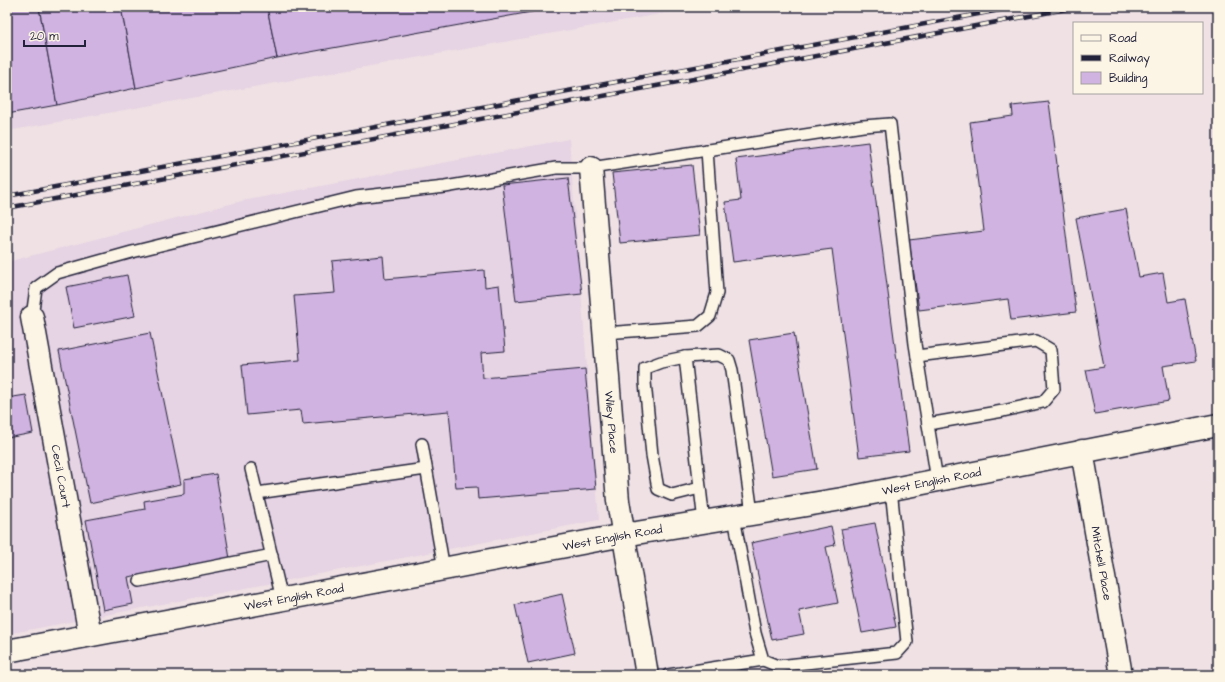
<svg xmlns="http://www.w3.org/2000/svg" width="1225" height="682" viewBox="0 0 1225 682" font-family="'Architects Daughter',sans-serif">
  <rect width="100%" height="100%" fill="#efe1e4"/>
  <filter id="ink" filterUnits="userSpaceOnUse"><feTurbulence type="fractalNoise" baseFrequency=".025" numOctaves="2"/><feDisplacementMap in="SourceGraphic" scale="8" xChannelSelector="R" yChannelSelector="G"/><feConvolveMatrix kernelMatrix="1 2 1 2 8 2 1 2 1" color-interpolation-filters="sRGB"/></filter>
  <g filter="url(#ink)">
    <g fill="#e6d3e3">
      <polygon points="7,7 699,7 7,131"/>
      <polygon points="569,139 599,520 7,634 7,262 242,201"/>
    </g>
    <g fill="#d0b3e0" stroke="#22223b">
      <polygon points="7,7 39,7 57,105 7,114"/>
      <polygon points="39,7 121,7 136,88 57,105"/>
      <polygon points="121,7 267,7 277,58 136,88"/>
      <polygon points="267,7 559,7 277,58"/>
      <polygon points="1049,102 1076,312 1011,320 1008,299 919,310 909,240 984,231 970,122 1013,116 1012,106"/>
      <polygon points="868,142 909,451 859,457 832,249 733,262 725,202 741,200 736,159"/>
      <polygon points="692,165 700,235 620,243 612,173"/>
      <polygon points="568,178 582,294 516,301 502,185"/>
      <polygon points="1126,209 1139,277 1163,273 1168,302 1185,299 1196,361 1163,366 1169,401 1095,414 1086,370 1104,367 1076,218"/>
      <polygon points="383,256 385,279 484,270 485,287 499,285 505,351 481,353 483,378 585,369 596,489 478,499 477,487 456,488 449,411 303,424 301,410 247,415 242,365 300,360 294,296 335,293 332,261"/>
      <polygon points="127,275 135,316 74,328 66,287"/>
      <polygon points="150,333 181,484 90,503 59,351"/>
      <polygon points="794,333 817,469 772,476 749,340"/>
      <polygon points="26,395 33,433 7,438 7,398"/>
      <polygon points="216,474 230,559 128,577 133,604 103,610 86,520 145,509 144,501 184,494 184,479"/>
      <polygon points="875,523 896,627 862,633 841,529"/>
      <polygon points="831,526 835,545 826,547 838,603 799,611 804,634 772,640 751,543"/>
      <polygon points="562,594 575,653 528,663 515,605"/>
      <polygon points="333,671 334,675 314,675"/>
    </g>
    <g fill="none" stroke-linecap="round" stroke-linejoin="round">
      <g stroke="#22223b" stroke-width="14">
        <g id="lane">
          <polyline points="32,317 36,288 57,273 132,252 356,197 445,187 556,168 591,168 863,126 890,124 915,344 937,480"/>
          <polyline points="605,333 698,326 710,316 717,293 707,150"/>
          <polyline points="917,356 1036,341 1051,350 1054,389 1043,402 1003,411 928,424"/>
          <polyline points="685,357 661,362 645,368 645,382 652,455 658,489 672,495 700,488"/>
          <polyline points="422,444 444,569"/>
          <polyline points="251,469 282,599"/>
          <polyline points="257,493 426,469"/>
          <polyline points="734,517 755,633 763,660 778,666 897,653 907,642 891,489"/>
          <polyline points="704,522 685,357 719,355 729,360 732,370 752,513"/>
          <polyline points="140,581 272,555"/>
          <polyline points="668,675 763,660"/>
        </g>
      </g>
      <g stroke="#22223b" stroke-width="25">
        <g id="street">
          <path id="s1" d="M 591,168 L 618,501 L 647,675"/>
          <path id="s2" d="M 32,317 L 90,635"/>
          <path id="s3" d="M 1082,451 L 1121,675"/>
        </g>
      </g>
      <g stroke="#22223b" stroke-width="25">
        <g id="secondary">
          <path id="s4" d="M 7,651 L 624,535 L 842,499 L 1218,425"/>
        </g>
      </g>
      <use href="#lane" stroke="#fcf5e5" stroke-width="11"/>
      <use href="#street" stroke="#fcf5e5" stroke-width="22"/>
      <use href="#secondary" stroke="#fcf5e5" stroke-width="22"/>
      <g stroke="#22223b" stroke-width="4.5">
        <g id="rail">
          <polyline points="7,196 1016,7"/>
          <polyline points="7,208 1077,7"/>
        </g>
      </g>
      <use href="#rail" stroke="#fcf5e5" stroke-width="3" stroke-dasharray="9" stroke-linecap="butt"/>
    </g>
  </g>
  <g text-anchor="middle" dominant-baseline="central" stroke-width="4" stroke-linejoin="round" paint-order="stroke">
    <g font-size="12" fill="#22223b" stroke="#fcf5e5">
      <text stroke="none"><textPath href="#s1" startOffset="255">Wiley Place</textPath></text>
      <text stroke="none"><textPath href="#s2" startOffset="162">Cecil Court</textPath></text>
      <text stroke="none"><textPath href="#s4" startOffset="940">West English Road</textPath></text>
      <text stroke="none"><textPath href="#s4" startOffset="616">West English Road</textPath></text>
      <text stroke="none"><textPath href="#s3" startOffset="114">Mitchell Place</textPath></text>
      <text stroke="none"><textPath href="#s4" startOffset="292">West English Road</textPath></text>
    </g>
  </g>
  <rect width="1225" height="682" fill="none" stroke="#fcf5e5" stroke-width="24"/>
  <rect x="12" y="12" width="1201" height="658" fill="none" stroke="#22223b" stroke-width="1.5" filter="url(#ink)"/>
  <rect x="1073" y="22" width="130" height="72" fill="#fcf5e5" stroke="#a5a1a1"/>
  <rect x="1081" y="35" width="20" height="6" fill="#fcf5e5" stroke="#a5a1a1"/>
  <text x="1109" y="42" font-size="12" fill="#22223b">Road</text>
  <rect x="1081" y="55" width="20" height="6" fill="#22223b" stroke="#a5a1a1"/>
  <text x="1109" y="62" font-size="12" fill="#22223b">Railway</text>
  <rect x="1081" y="72" width="20" height="12" fill="#d0b3e0" stroke="#a5a1a1"/>
  <text x="1109" y="82" font-size="12" fill="#22223b">Building</text>
  <path d="M24 40v6h61v-6" fill="none" stroke="#22223b" stroke-width="2"/>
  <text x="30" y="40" font-size="12" fill="#22223b" stroke="#fcf5e5" stroke-width="3" paint-order="stroke">20 m</text>
</svg>
